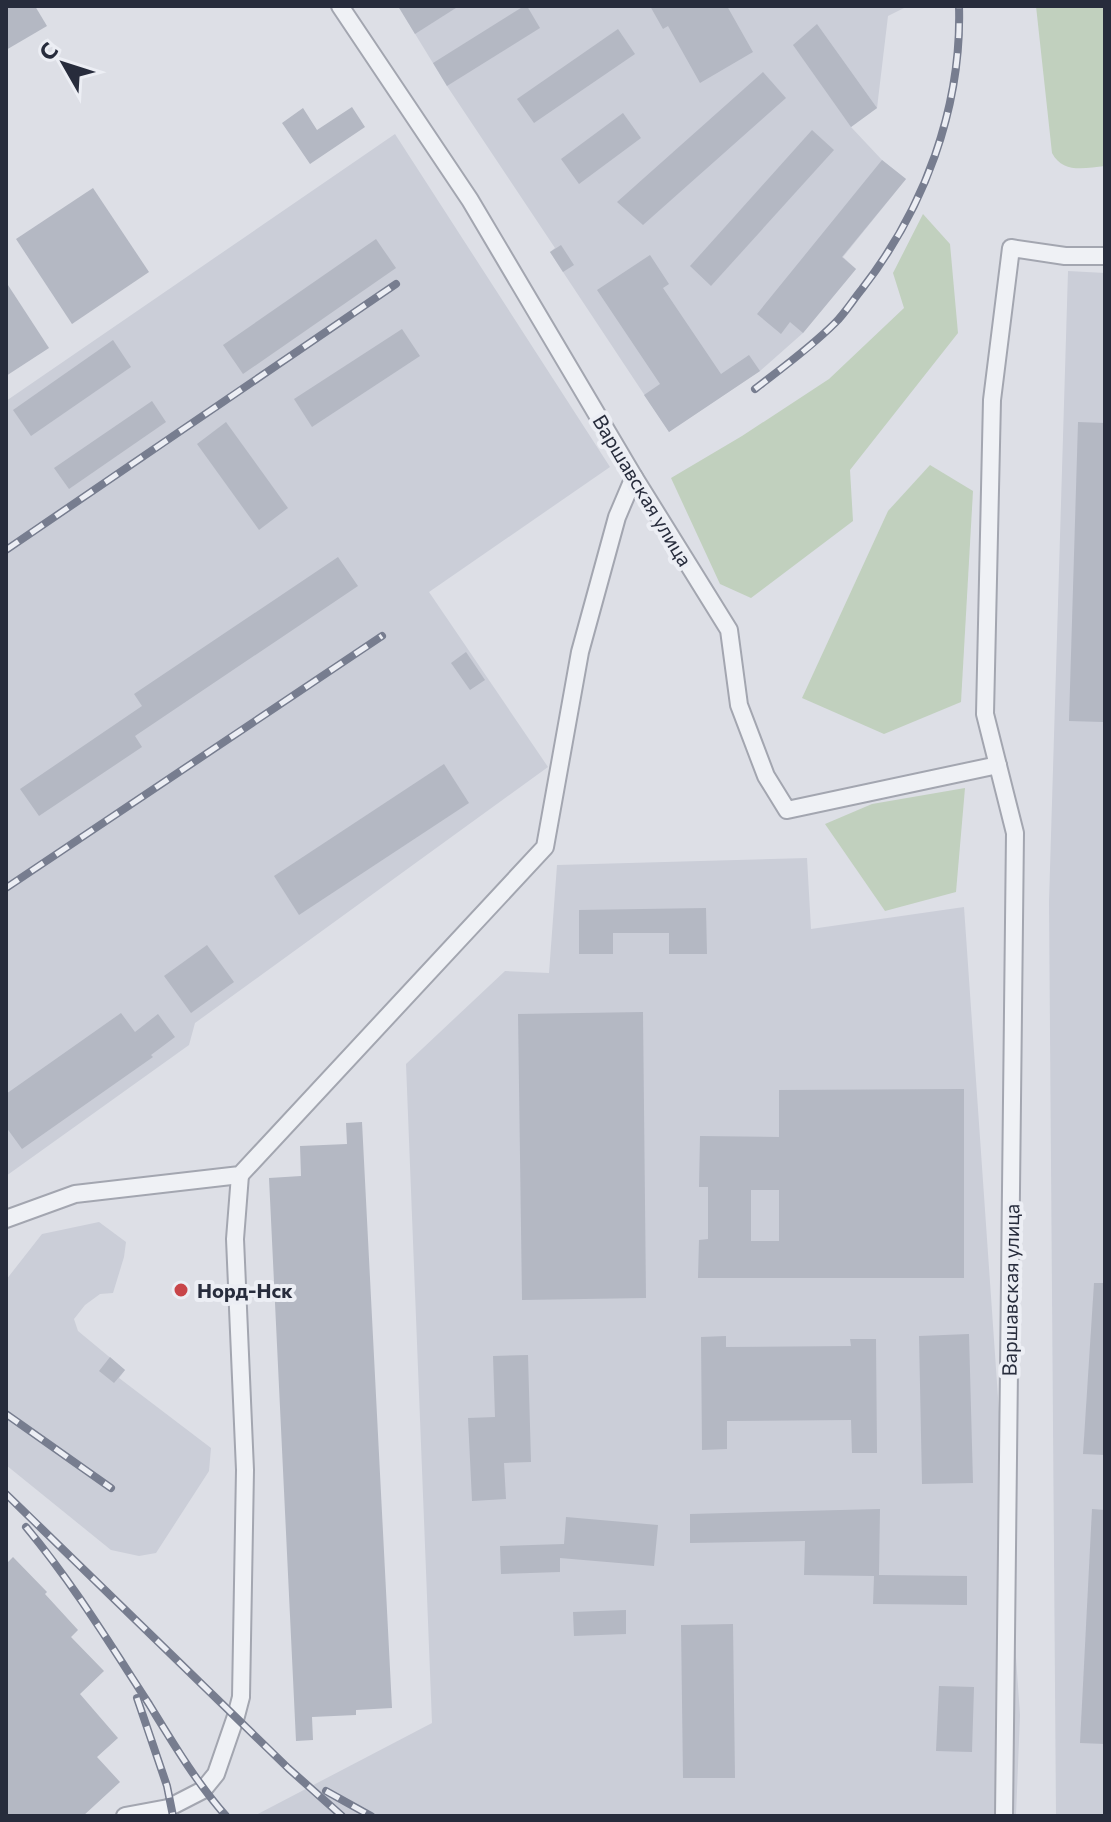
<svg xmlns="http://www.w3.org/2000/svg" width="1111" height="1822" viewBox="0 0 1111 1822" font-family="Commissioner,sans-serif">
  <rect width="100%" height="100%" fill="#dddfe6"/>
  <g fill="#cbced8">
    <polygon points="398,6 908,6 888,16 877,108 851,127 882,160 906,179 843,257 856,269 803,333 760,371 669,432 563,272 550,252 555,248 447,86"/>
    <polygon points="395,134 610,467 429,592 548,767 195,1023 189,1045 6,1176 6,401"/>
    <polygon points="1068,271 1105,273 1105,1816 1056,1816 1049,902"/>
    <polygon points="807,858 811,929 964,907 1020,1715 1016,1816 254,1816 432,1723 406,1064 505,971 549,973 557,865"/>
    <polygon points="99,1222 126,1242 124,1257 113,1293 100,1294 85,1305 74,1319 78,1331 125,1370 119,1378 211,1448 209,1471 156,1553 139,1556 111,1550 6,1465 6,1280 42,1234"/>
  </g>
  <g fill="#c1d0be">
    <path d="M 1036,6 L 1105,6 L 1105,166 C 1085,168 1063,174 1052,153 Z"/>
    <polygon points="923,214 950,244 958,333 850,470 853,521 751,598 720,584 671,478 742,436 829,379 904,308 893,273"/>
    <polygon points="930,465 973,491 961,702 884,734 802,698 888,511"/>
    <polygon points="965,788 956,892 885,911 825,824 872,804"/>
  </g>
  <g fill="#b4b8c3" fill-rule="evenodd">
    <polygon points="6,6 35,6 47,26 6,50"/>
    <polygon points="398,6 459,6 415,34"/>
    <polygon points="524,6 527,6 540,28 447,86 433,63"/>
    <polygon points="650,6 727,6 753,52 700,83 668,26 663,29"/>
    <polygon points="817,24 877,108 851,127 793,45"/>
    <polygon points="618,29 635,54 534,123 517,99"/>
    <polygon points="763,72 786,98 643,225 617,202"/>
    <polygon points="352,107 365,127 310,164 282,123 303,108 317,130"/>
    <polygon points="623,113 641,138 579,184 561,159"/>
    <polygon points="812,130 834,150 711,286 690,266"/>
    <polygon points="882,160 906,179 842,257 856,269 803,333 790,322 781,334 757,314"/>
    <polygon points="93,188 149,272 72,324 16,239"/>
    <polygon points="376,239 396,268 243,374 223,345"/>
    <polygon points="561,245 574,265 563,272 550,252"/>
    <polygon points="650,255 669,284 663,288 721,374 749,355 760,371 669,432 644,395 660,384 597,290"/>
    <polygon points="6,282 49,348 6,376"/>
    <polygon points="402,329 420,356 312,427 294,399"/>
    <polygon points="113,340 131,367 31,436 13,410"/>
    <polygon points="152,401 166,422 69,489 54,468"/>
    <polygon points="226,422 288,508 259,530 197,444"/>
    <polygon points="1078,422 1105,423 1105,633 1103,722 1069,721"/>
    <polygon points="338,557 358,586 135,736 142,747 39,816 20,789 142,706 134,694"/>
    <polygon points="466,652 485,680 470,690 451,663"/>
    <polygon points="444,764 469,803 299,915 274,876"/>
    <polygon points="706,908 707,954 669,954 669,933 613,933 613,954 579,954 579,910"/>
    <polygon points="207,945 234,982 191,1013 164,976"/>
    <polygon points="643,1012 646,1298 522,1300 518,1014"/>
    <polygon points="121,1013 135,1032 158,1014 175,1037 151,1055 153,1057 22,1149 6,1127 6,1094"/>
    <path d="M 964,1089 L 964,1278 L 698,1278 L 699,1240 L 708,1239 L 708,1187 L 699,1187 L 700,1136 L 779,1137 L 779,1090 ZM 751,1190 L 779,1190 L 779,1241 L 751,1241 Z"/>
    <polygon points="362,1122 392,1708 356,1710 356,1715 312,1717 313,1740 296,1741 269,1178 301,1176 300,1146 347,1144 346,1123"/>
    <polygon points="1094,1283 1105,1283 1105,1455 1083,1454"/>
    <polygon points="969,1334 973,1483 922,1484 919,1336"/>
    <polygon points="726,1336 726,1347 851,1346 850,1339 876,1339 877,1453 852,1453 851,1420 727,1421 727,1449 702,1450 701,1337"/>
    <polygon points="528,1355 531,1462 504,1463 506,1499 472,1501 468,1418 495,1417 493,1356"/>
    <polygon points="110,1357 125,1370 114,1383 99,1371"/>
    <polygon points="880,1509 879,1575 967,1576 967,1605 873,1604 874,1576 804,1575 805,1541 690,1543 690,1514"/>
    <polygon points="1092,1509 1105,1510 1105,1744 1080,1743"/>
    <polygon points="566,1517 658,1525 654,1566 560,1558 560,1572 501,1574 500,1546 564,1544"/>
    <polygon points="13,1557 47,1592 45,1594 78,1630 71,1637 104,1671 80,1694 118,1738 97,1757 120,1782 83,1816 6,1816 6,1564"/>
    <polygon points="626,1610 626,1634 574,1636 573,1612"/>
    <polygon points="733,1624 735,1778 683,1778 681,1625"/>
    <polygon points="939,1686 974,1687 972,1752 936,1751"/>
  </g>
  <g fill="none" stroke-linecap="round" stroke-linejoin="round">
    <g stroke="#a3a6b0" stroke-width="20">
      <g id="street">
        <polyline points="340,6 470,200 634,477 729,630 739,705 766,776 787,810 998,765"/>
        <polyline points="6,1219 75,1194 240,1175 545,847 580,652 617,517 634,477"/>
        <polyline points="125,1816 168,1808 203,1790 216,1774 236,1716 241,1697 245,1470 235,1239 240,1175"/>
        <polyline points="1004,1816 1015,833 985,714 992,400 1011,248 1065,256 1105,256"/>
      </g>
    </g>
    <use href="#street" stroke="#eff1f5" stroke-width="16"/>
    <g stroke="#777d8f" stroke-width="8">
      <g id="rail">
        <path d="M 755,389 C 782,368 811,347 835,323 C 845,313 853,300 862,289 C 924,209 962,108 959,6"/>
        <polyline points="6,550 396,284"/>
        <polyline points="6,888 382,636"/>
        <polyline points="6,1414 111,1488"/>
        <polyline points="6,1494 288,1768 342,1816"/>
        <path d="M 26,1527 C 72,1582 110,1644 149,1704 C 173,1743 196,1782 226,1816"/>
        <polyline points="137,1698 167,1786 173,1816"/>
        <polyline points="326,1791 371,1816"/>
      </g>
    </g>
    <use href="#rail" stroke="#eceef4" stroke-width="5" stroke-dasharray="15" stroke-linecap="butt"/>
  </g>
  <circle fill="#c84549" stroke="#eceef4" stroke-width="3" cx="181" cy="1290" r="8"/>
  <g text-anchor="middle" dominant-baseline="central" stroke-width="8" stroke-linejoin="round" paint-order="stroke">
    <g font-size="20" fill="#272c3c" stroke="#eceef4">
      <text transform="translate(643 490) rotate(59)">Варшавская улица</text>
      <text transform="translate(1010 1290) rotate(-89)">Варшавская улица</text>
    </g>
    <g font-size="20" font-weight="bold" fill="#272c3c" stroke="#eceef4" text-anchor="start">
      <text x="197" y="1290">Норд-Нск</text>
    </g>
  </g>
  <rect width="1111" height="1822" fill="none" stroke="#272c3c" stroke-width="16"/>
  <g transform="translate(64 64) rotate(309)" stroke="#eceef4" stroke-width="6" paint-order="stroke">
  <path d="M0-6L14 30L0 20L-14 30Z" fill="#272c3c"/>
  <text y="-12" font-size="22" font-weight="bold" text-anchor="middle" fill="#272c3c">С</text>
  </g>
</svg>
